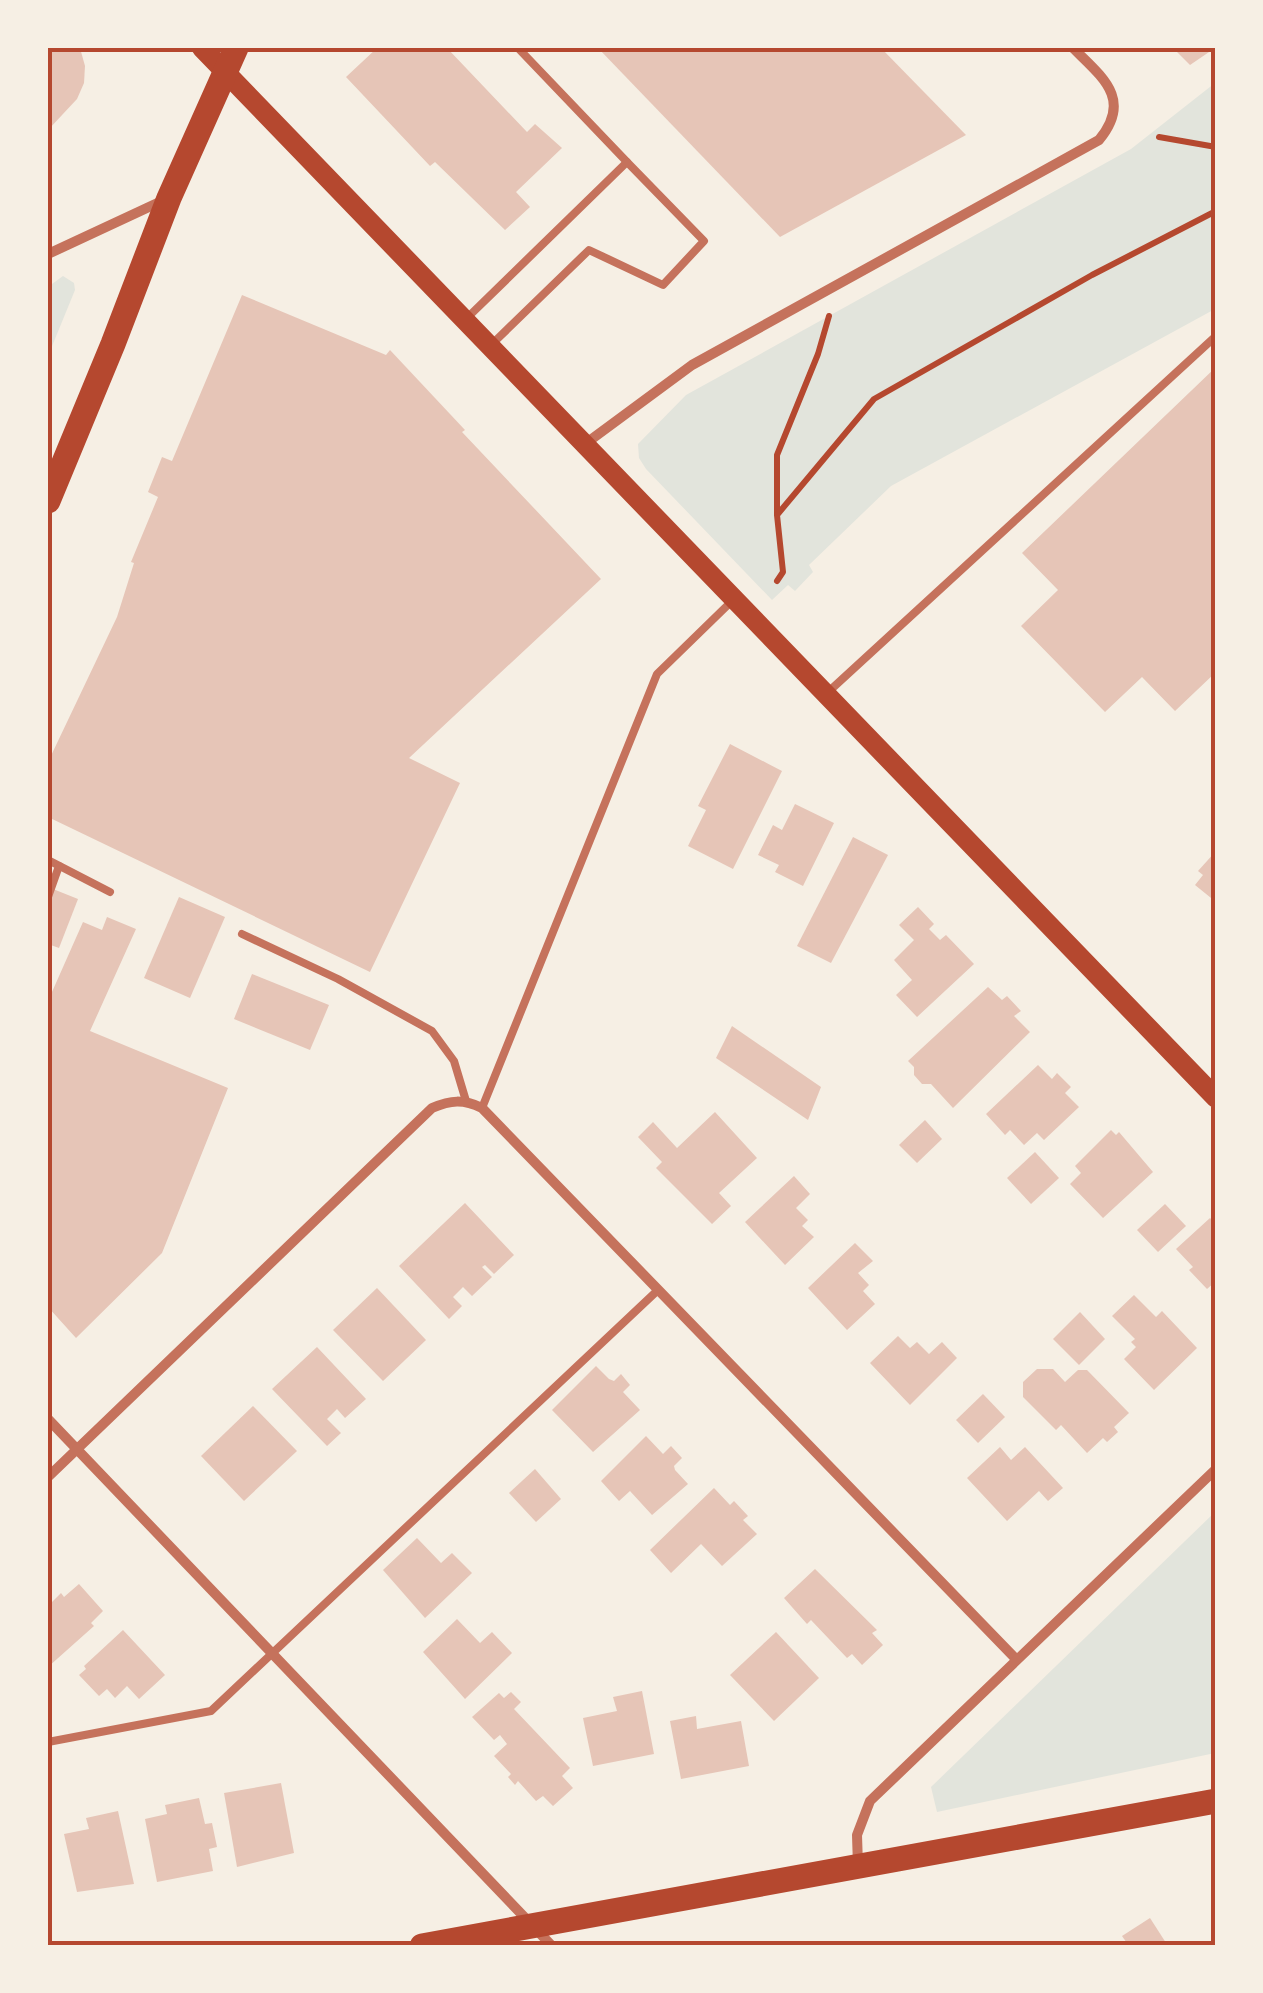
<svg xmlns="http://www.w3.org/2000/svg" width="1263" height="1993" viewBox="0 0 1263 1993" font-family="Figtree,sans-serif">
  <rect width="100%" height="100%" fill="#f6efe4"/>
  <g fill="#e2e4dc">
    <polygon points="1215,83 1215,309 891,486 809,565 813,572 795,591 788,585 772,600 646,469 639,458 638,444 686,395 1131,149"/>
    <polygon points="63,276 74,283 75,290 48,356 48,287"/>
    <polygon points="1215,1512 1215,1753 937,1812 931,1787"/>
  </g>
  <g fill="#e6c5b7">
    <polygon points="48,48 80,48 85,66 84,83 77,99 48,130"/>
    <polygon points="377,48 447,48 527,132 535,124 562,148 516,192 530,207 505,230 435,162 430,166 346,77"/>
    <polygon points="598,48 881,48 966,135 780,237"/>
    <polygon points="1173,48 1215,48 1190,65"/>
    <polygon points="242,295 386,355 390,350 465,430 462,432 601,579 409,758 460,783 370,972 48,817 48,762 117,617 134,563 131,562 158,497 148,492 162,457 172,461"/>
    <polygon points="1216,367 1216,672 1175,711 1142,677 1105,712 1021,626 1058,590 1022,553"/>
    <polygon points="730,744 782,771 733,869 688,846 706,810 698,806"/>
    <polygon points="795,804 834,823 803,886 775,872 779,865 758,855 773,825 782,830"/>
    <polygon points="853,837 888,855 831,963 797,946"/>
    <polygon points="1216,851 1216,902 1195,885 1203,875 1198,871"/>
    <polygon points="48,887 78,899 59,948 48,944"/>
    <polygon points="179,897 225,917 190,998 144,978"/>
    <polygon points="918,907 934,924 929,929 940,940 946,935 974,964 917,1017 896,995 912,980 894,960 914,940 899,925"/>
    <polygon points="107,917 136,929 90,1031 228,1088 162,1253 76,1338 48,1307 48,1001 83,922 102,930"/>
    <polygon points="252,974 329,1005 310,1050 234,1019"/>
    <polygon points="988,987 1002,1000 1007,996 1021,1011 1014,1016 1030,1032 953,1108 931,1084 922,1084 914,1075 914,1067 908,1061"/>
    <polygon points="732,1026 821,1087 808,1120 716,1058"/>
    <polygon points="1038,1065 1052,1079 1057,1073 1071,1087 1065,1093 1079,1107 1044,1140 1037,1133 1024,1145 1010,1130 1005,1135 986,1114"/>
    <polygon points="715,1112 757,1158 719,1193 731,1206 712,1224 656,1168 662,1162 638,1137 653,1122 677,1148"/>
    <polygon points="925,1120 942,1139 917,1163 899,1145"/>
    <polygon points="1111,1130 1116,1135 1119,1132 1153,1172 1103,1218 1070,1184 1081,1173 1075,1166"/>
    <polygon points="1035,1152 1059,1178 1031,1204 1007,1178"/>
    <polygon points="794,1176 810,1194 796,1208 808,1220 802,1226 814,1237 785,1265 745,1222"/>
    <polygon points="465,1203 514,1255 494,1274 485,1265 482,1267 492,1277 472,1296 463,1287 453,1297 462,1306 449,1319 399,1266"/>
    <polygon points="1165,1204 1186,1226 1158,1252 1137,1230"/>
    <polygon points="1210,1218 1216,1224 1216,1281 1207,1289 1189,1270 1193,1267 1176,1249"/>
    <polygon points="855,1243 873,1261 858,1273 869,1285 863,1291 875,1304 847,1330 808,1288"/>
    <polygon points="377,1288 426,1340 383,1381 333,1330"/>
    <polygon points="1134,1295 1156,1317 1162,1311 1197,1348 1154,1390 1124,1359 1136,1347 1131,1342 1135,1339 1112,1316"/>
    <polygon points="1080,1312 1105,1339 1079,1365 1053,1339"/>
    <polygon points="898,1336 910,1348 917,1342 929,1354 942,1342 957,1358 910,1405 870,1363"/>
    <polygon points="317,1347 366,1399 345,1418 337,1409 327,1419 341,1433 327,1446 272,1389"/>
    <polygon points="596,1366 609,1379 614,1381 621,1374 630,1385 623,1392 640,1410 593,1452 552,1410"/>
    <polygon points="1037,1369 1053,1369 1065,1382 1078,1370 1087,1370 1129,1413 1114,1427 1118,1432 1107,1442 1103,1438 1087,1453 1061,1425 1056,1430 1023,1397 1023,1382"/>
    <polygon points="983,1394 1005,1417 978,1443 956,1420"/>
    <polygon points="253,1406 297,1451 244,1501 201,1456"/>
    <polygon points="646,1436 663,1454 671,1446 682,1458 674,1466 675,1470 688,1484 652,1515 630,1491 619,1501 601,1481"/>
    <polygon points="1000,1447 1011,1460 1025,1447 1063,1488 1048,1501 1039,1491 1007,1521 967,1478"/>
    <polygon points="535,1469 561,1499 536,1522 509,1493"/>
    <polygon points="714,1488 730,1505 734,1501 748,1516 743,1520 757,1534 722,1566 701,1544 671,1573 650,1550"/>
    <polygon points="417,1538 441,1563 452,1553 472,1573 425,1618 383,1570"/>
    <polygon points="815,1569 877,1630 872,1633 883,1645 862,1665 852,1654 847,1658 811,1620 807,1624 784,1598"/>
    <polygon points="79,1584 103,1611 91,1623 94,1626 48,1667 48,1606 61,1593 64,1597"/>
    <polygon points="457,1619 480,1643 492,1632 512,1653 465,1699 423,1652"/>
    <polygon points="123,1630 165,1675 139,1699 127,1686 115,1698 107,1689 99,1696 79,1675 86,1669 84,1666"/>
    <polygon points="776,1632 819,1678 774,1721 730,1675"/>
    <polygon points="642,1691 654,1754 593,1766 583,1718 617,1711 613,1697"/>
    <polygon points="511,1692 521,1702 514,1709 570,1768 562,1776 573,1788 553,1806 543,1796 536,1801 518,1781 515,1785 508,1777 511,1774 494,1756 507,1744 500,1735 494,1740 472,1717 499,1693 504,1698"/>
    <polygon points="696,1716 697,1729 741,1721 749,1766 681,1779 670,1721"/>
    <polygon points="281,1783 294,1853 237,1867 224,1793"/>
    <polygon points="199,1798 205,1824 212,1823 217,1847 209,1849 213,1871 157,1882 145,1819 167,1814 165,1805"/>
    <polygon points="118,1811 134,1884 77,1892 64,1834 89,1829 86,1818"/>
    <polygon points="1150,1918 1168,1946 1129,1946 1122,1936"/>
  </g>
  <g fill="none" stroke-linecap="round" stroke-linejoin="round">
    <g stroke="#b5482f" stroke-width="6">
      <polyline points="1159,137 1216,147"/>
      <polyline points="777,514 777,455 818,354 829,316"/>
      <polyline points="777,581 783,572 777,515 874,399 1092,275 1216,211"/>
    </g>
    <g stroke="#c5725c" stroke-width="8">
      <polyline points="518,48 627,162"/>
      <polyline points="468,317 627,162 704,241 663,285 589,250 490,346"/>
      <polyline points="826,694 1216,336"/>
      <polyline points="48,860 110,892"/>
      <polyline points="48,897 59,866"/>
      <polyline points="242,934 338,979 432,1031 454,1061 466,1101"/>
      <polyline points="482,1108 657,674 734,599"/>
      <polyline points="48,1742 211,1711 658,1290"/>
    </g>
    <g stroke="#c5725c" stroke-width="10">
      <polyline points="48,254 164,200"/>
      <path d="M 585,444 L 692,365 L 1099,140 C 1133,99 1102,77 1073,48"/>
      <polyline points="48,1419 552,1946"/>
      <path d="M 48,1477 L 432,1108 C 451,1100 463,1099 482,1108 L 1016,1659"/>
      <polyline points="858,1866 857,1835 870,1801 1216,1469"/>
    </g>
    <polyline stroke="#b5482f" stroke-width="20" points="202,48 1216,1098"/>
    <g stroke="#b5482f" stroke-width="25">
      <polyline points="48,501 113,344 169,198 236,48"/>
      <polyline points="422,1946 1216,1801"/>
    </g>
  </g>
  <rect width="1263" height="1993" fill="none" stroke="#f6efe4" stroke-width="100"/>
  <rect x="50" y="50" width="1163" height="1893" fill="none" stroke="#b5482f" stroke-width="4"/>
</svg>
